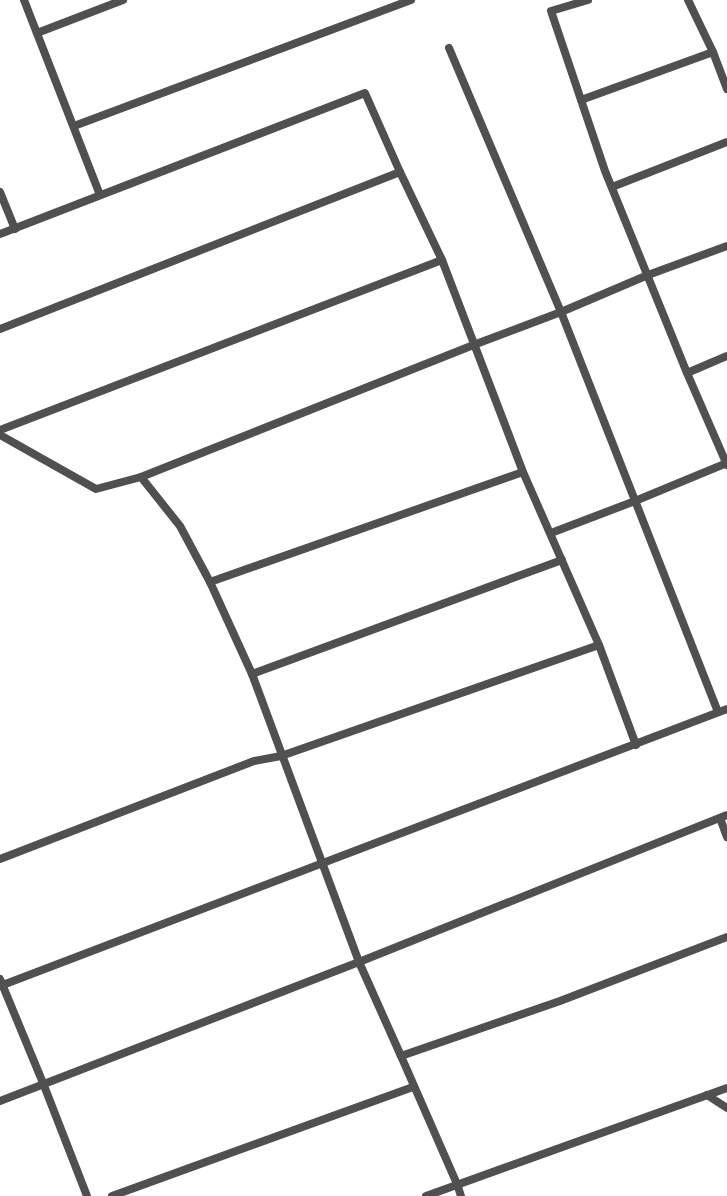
<svg xmlns="http://www.w3.org/2000/svg" width="727" height="1196" viewBox="0 0 727 1196" font-family="'Nunito Sans',sans-serif">
  <rect width="100%" height="100%" fill="#fff"/>
  <g fill="none" stroke-linecap="round" stroke-linejoin="round">
    <polyline stroke="#505050" stroke-width="8" points="401,1056 457,1184 461,1196"/>
    <g stroke="#505050" stroke-width="8">
      <polyline points="24,0 100,195"/>
      <polyline points="588,0 551,11 605,171 687,373 727,465"/>
      <polyline points="688,0 713,52 727,89"/>
      <polyline points="37,33 123,0"/>
      <polyline points="449,48 561,312 718,712"/>
      <polyline points="581,100 713,52"/>
      <polyline points="74,126 411,0"/>
      <polyline points="400,172 442,260 523,472 599,645 636,745"/>
      <polyline points="612,187 727,142"/>
      <polyline points="0,192 15,229"/>
      <polyline points="0,234 365,93 400,172 0,329"/>
      <polyline points="687,373 727,356"/>
      <polyline points="0,430 442,260"/>
      <polyline points="0,435 96,489 141,477 180,526 210,582"/>
      <polyline points="523,472 210,582 252,674 359,962 401,1056 560,1001 727,937"/>
      <polyline points="141,477 476,344 561,312 648,275 727,246"/>
      <polyline points="551,533 635,501 727,463"/>
      <polyline points="252,674 562,560"/>
      <polyline points="720,818 727,837"/>
      <polyline points="0,859 254,761 281,756 599,645"/>
      <polyline points="0,979 43,1083 87,1196"/>
      <polyline points="0,986 727,709"/>
      <polyline points="707,1095 727,1108"/>
      <polyline points="0,1101 359,962 727,815"/>
      <polyline points="112,1196 413,1087"/>
      <polyline points="426,1196 727,1088"/>
    </g>
  </g>
</svg>
